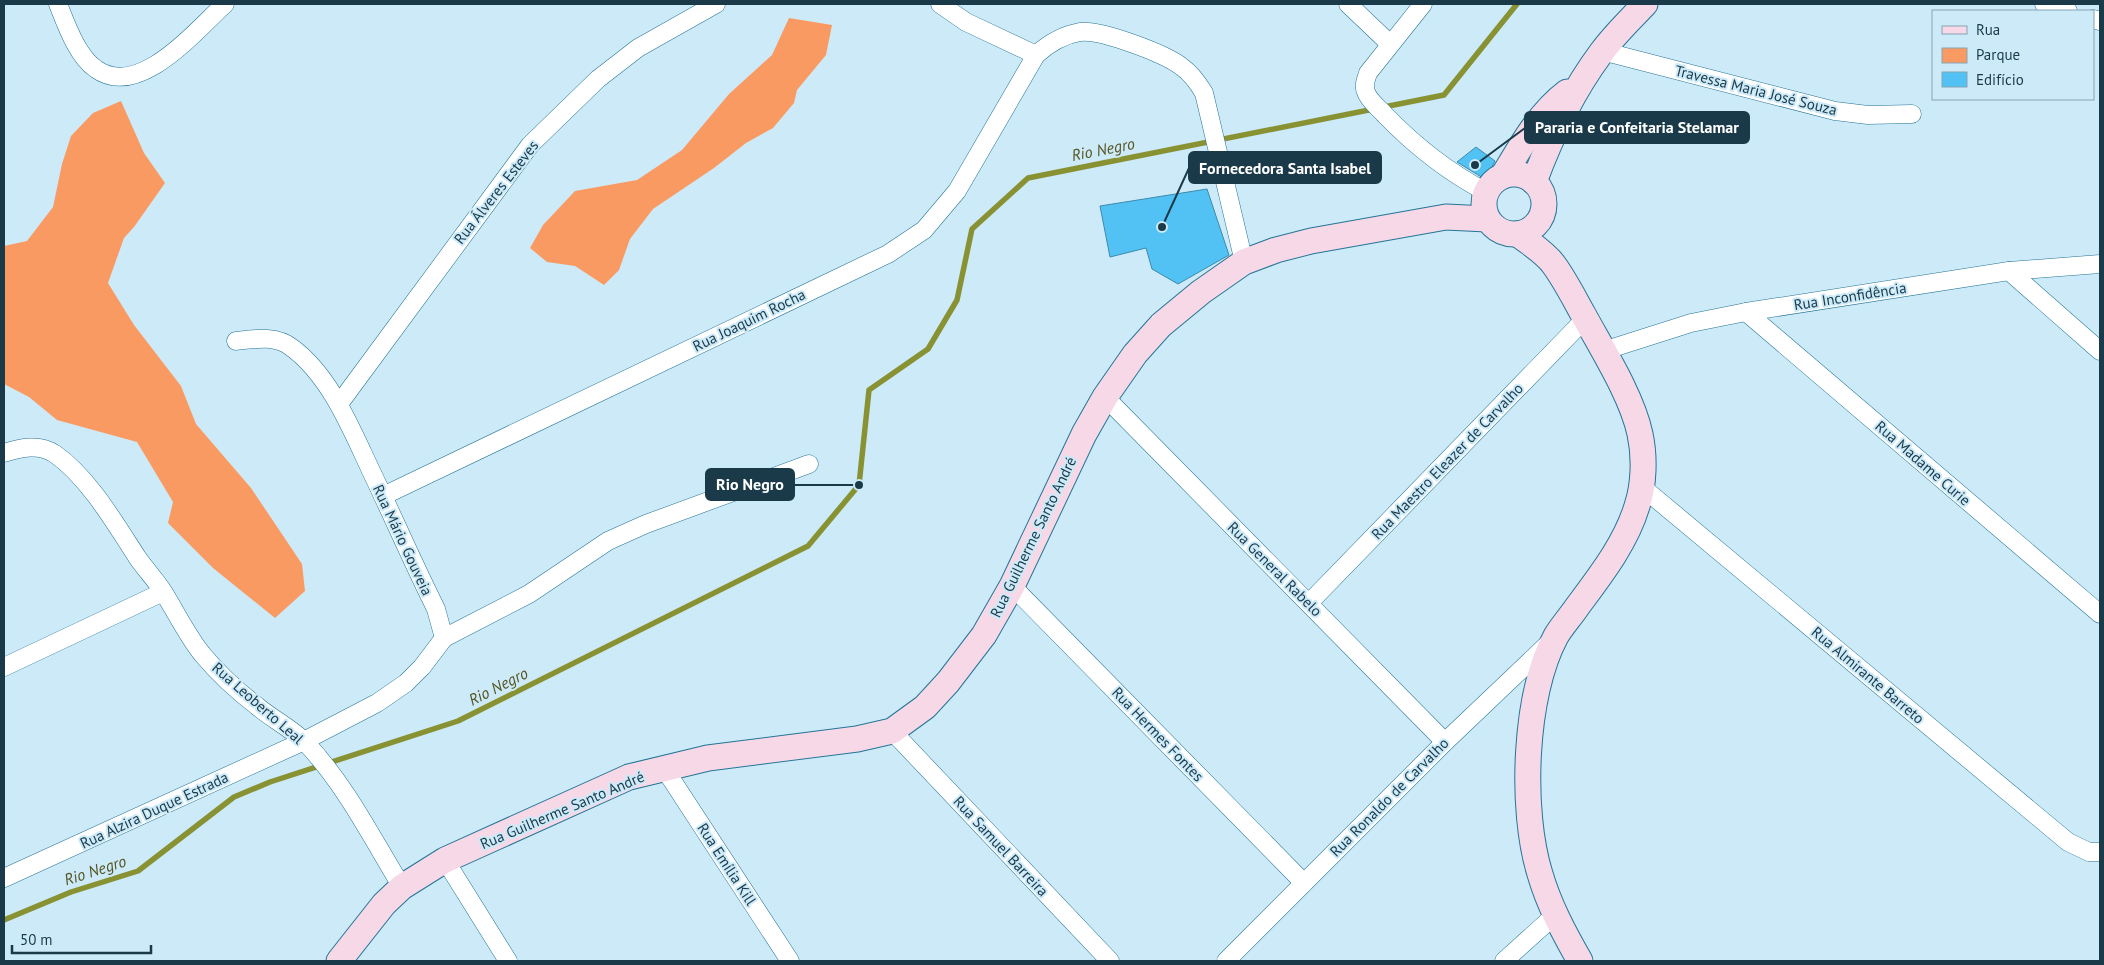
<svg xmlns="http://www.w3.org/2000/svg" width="2104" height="965" viewBox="0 0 2104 965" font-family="'PT Sans',sans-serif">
  <rect width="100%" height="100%" fill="#cdeaf9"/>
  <g fill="#fa9a63">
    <polygon points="789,18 832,25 826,55 797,90 794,103 773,128 746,143 714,168 653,209 630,239 619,270 604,285 575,266 547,262 530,248 543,225 575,191 637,180 682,150 729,94 772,55"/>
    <polygon points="121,101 144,153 165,183 134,227 124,238 108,283 134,325 181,386 196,424 251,488 302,564 305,591 275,618 213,568 168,523 173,502 137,442 57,420 29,397 4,384 4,246 27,241 53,207 62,164 71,136 93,113"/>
  </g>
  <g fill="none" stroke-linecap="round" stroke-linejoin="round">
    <polyline stroke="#889233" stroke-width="5.5" points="4,920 71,892 138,871 234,797 270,782 458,721 808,546 859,485 869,390 928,349 957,300 972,229 1028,178 1444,95 1517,4"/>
  </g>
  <g fill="#51c2f3" stroke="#3e8aac">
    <polygon points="1476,147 1495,161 1490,171 1483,178 1457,162"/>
    <polygon points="1207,189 1229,255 1178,284 1152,269 1146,248 1110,257 1100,206"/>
  </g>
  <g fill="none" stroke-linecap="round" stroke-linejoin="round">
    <g stroke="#247596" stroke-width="19">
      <g id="street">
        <path d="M 58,4 C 66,24 77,56 96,69 C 139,100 196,30 225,4"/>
        <path d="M 940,4 L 966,22 L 1036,55 C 1049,43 1063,35 1080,32 C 1100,29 1166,54 1182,67 C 1192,74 1198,83 1204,93 L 1244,262"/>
        <polyline points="1348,4 1390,44"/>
        <path d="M 1423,4 L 1368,73 C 1366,80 1363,85 1366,92 C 1369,101 1379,108 1385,115 C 1415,146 1448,172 1486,192"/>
        <polyline points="2044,4 2068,11"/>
        <polyline points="2093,19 2100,21"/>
        <polyline points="1602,51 1835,111 1868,115 1912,114"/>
        <polyline points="2009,271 2100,351"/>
        <polyline points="1746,312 2100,614"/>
        <path d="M 236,341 C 254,339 276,335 291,347 C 331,376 352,431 373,475 C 394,519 414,565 436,609 L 444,638"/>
        <polyline points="1603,351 1691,323 1746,312 2009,271 2100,264"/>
        <polyline points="1105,397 1445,742"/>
        <polyline points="339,404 530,145 598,79 638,48 716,4"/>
        <path d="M 4,453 C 20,448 39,443 55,454 C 88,477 115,523 137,557 C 145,569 156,580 164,593 C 177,614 187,635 202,654 C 218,673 237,691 257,706 C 272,719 291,728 305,742 C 345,784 372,838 402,887"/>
        <polyline points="1642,487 2068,842 2089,852 2100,852"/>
        <polyline points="383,496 888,254 924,230 957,191 1036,55"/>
        <polyline points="1012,586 1304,883"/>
        <polyline points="1309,603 1585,319"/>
        <polyline points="4,667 163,592"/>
        <polyline points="892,731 1110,961"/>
        <polyline points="664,768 790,961"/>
        <polyline points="445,860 508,961"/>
        <polyline points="4,878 304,741 377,703 406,683 422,667 444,638 529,594 608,541 646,524 809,464"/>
        <polyline points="1226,961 1445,742 1550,642"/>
        <polyline points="1504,961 1555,915"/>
      </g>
    </g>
    <g stroke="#247596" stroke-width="27">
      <g id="secondary">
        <circle cx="1514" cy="204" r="30"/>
        <path d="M 1503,176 C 1521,146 1539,113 1567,92"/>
        <path d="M 1534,182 C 1551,136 1572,92 1601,53 C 1614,35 1630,20 1645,4"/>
        <path d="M 1518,234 C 1529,243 1546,253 1554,265 C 1565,280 1574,298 1583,314 C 1602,349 1632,396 1640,434 C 1645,457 1644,485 1637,506 C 1626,543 1600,576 1577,607 C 1571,616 1562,626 1556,636 C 1524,695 1520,810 1540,874 C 1549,905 1564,933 1580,961"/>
        <polyline points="339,961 384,904 402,887 445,860 629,777 708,758 857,739 892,731 925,707 948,682 984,635 1012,586 1084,434 1105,397 1135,354 1161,325 1201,292 1244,262 1276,250 1311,241 1446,217 1487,219"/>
      </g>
    </g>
    <use href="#street" stroke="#fff" stroke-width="18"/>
    <use href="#secondary" stroke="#f6d8e7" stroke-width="25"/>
  </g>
  <g text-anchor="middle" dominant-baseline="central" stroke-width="4" stroke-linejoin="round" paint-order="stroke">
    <g font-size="15" fill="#1a3a49" stroke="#cdeaf9">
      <text transform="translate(1756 90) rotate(14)">Travessa Maria José Souza</text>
      <text transform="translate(496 192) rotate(-52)">Rua Álveres Esteves</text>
      <text transform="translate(1850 296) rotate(-9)">Rua Inconfidência</text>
      <text transform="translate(749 320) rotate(-26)">Rua Joaquim Rocha</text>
      <text transform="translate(1447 461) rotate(-46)">Rua Maestro Eleazer de Carvalho</text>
      <text transform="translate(1923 463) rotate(41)">Rua Madame Curie</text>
      <text transform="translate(1033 537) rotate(-64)">Rua Guilherme Santo André</text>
      <text transform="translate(403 540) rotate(65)">Rua Mário Gouveia</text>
      <text transform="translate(1275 569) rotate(45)">Rua General Rabelo</text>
      <text transform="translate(1868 675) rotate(40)">Rua Almirante Barreto</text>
      <text transform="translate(258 703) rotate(41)">Rua Leoberto Leal</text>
      <text transform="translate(1158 734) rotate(46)">Rua Hermes Fontes</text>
      <text transform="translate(1389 797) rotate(-45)">Rua Ronaldo de Carvalho</text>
      <text transform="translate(154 810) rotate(-25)">Rua Alzira Duque Estrada</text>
      <text transform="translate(562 810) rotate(-23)">Rua Guilherme Santo André</text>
      <text transform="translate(1001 846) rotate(47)">Rua Samuel Barreira</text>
      <text transform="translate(727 864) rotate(57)">Rua Emília Kill</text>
    </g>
    <g font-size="16" font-style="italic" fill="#565622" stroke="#cdeaf9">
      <text transform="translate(1103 149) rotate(-11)">Rio Negro</text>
      <text transform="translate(498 686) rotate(-27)">Rio Negro</text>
      <text transform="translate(95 870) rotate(-18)">Rio Negro</text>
    </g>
  </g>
  <path fill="none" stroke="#1a3a49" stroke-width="2" d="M1475 165L1525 128M1162 227L1189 168M859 485L794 485"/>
  <g fill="#1a3a49" stroke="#cdeaf9" stroke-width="2">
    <circle cx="1475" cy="165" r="5"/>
    <circle cx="1162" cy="227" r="5"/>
    <circle cx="859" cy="485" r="5"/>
  </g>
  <g fill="#1a3a49" stroke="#1a3a49" stroke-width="2">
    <rect x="1525" y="112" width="224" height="31" rx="5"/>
    <rect x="1189" y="152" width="192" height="31" rx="5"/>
    <rect x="706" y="469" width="88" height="31" rx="5"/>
  </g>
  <g font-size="16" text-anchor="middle" font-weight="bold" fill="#fff">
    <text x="1637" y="133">Pararia e Confeitaria Stelamar</text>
    <text x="1285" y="174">Fornecedora Santa Isabel</text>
    <text x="750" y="490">Rio Negro</text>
  </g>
  <rect width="2104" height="965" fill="none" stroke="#1a3a49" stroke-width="10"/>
  <rect x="1932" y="10" width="162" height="90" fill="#cdeaf9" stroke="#85a4b3"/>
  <rect x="1942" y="26" width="25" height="8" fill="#f6d8e7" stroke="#85a4b3"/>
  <text x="1976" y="35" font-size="15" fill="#1a3a49">Rua</text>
  <rect x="1942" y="48" width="25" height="15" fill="#fa9a63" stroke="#85a4b3"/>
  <text x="1976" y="60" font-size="15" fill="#1a3a49">Parque</text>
  <rect x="1942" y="72" width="25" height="15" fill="#51c2f3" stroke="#85a4b3"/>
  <text x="1976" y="85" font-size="15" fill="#1a3a49">Edifício</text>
  <path d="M12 945v8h139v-8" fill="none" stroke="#1a3a49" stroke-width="2.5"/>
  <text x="20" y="945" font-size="15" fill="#1a3a49" stroke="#cdeaf9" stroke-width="4" paint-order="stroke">50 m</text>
</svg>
